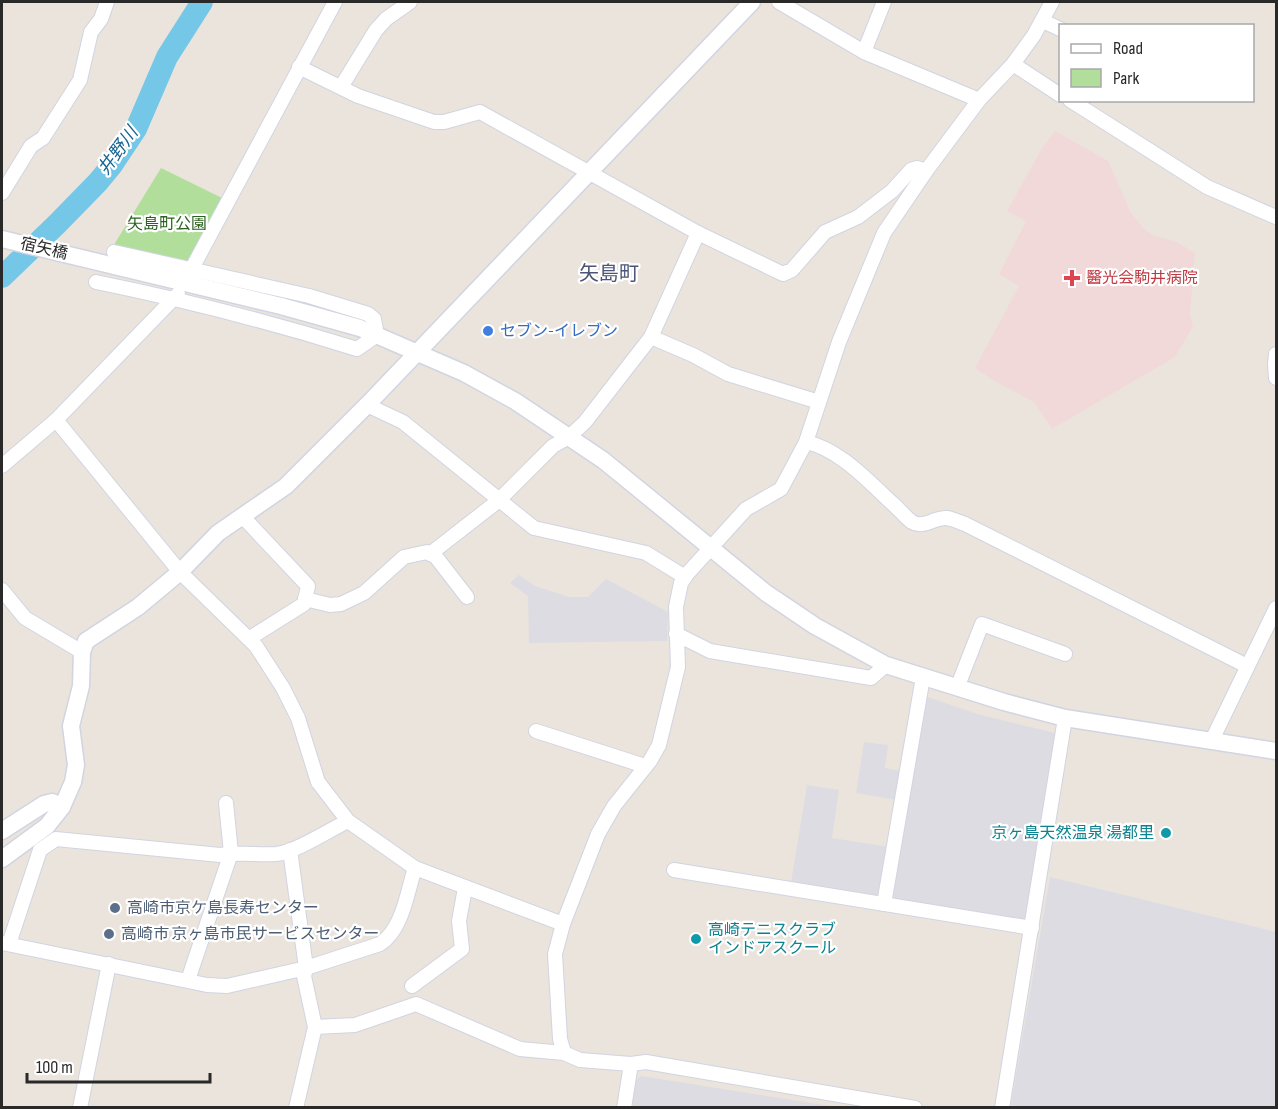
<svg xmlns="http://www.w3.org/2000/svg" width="1278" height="1109" viewBox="0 0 1278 1109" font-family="'Sofia Sans Condensed','Noto Sans JP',sans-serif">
  <rect width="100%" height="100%" fill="#ebe4dc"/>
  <g fill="#dedce3">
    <polygon points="519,575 535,586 569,597 588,597 606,579 668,612 667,641 529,643 528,596 510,583"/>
    <polygon points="922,695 977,714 1055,733 1026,920 889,899"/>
    <polygon points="864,742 888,745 885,768 901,771 897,800 856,793"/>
    <polygon points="807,785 839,790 832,838 889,847 881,897 791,883"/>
    <polygon points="1050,877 1276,932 1276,1107 1014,1107 1011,1104"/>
    <polygon points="641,1076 837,1107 632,1107 636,1080"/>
  </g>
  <polygon fill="#f1d9da" points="1055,131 1108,161 1130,211 1143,228 1152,235 1177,242 1195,253 1190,314 1193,327 1175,357 1052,429 1034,402 996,382 975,368 1019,286 999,274 1026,221 1007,211 1042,148"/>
  <polygon fill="#b1de9b" points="161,168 222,198 186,264 112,248"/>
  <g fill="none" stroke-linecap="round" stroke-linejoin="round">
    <polyline stroke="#74c7e7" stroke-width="22" points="2,277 57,224 98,182 112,165 136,129 167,57 202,2"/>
    <g stroke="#d1d4e1" stroke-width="16">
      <g id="minor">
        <polyline points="779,2 864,52 979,100"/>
        <polyline points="1043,21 1060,29"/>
        <polyline points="864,52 884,2"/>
        <polyline points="1013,64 1060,95"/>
        <polyline points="299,67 358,96 434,122 444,122 480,112 698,233 783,274 792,270 825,232 858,217 892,191 911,170 917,168 926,171"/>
        <polyline points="341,87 376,30 386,19 410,2"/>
        <polyline points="1070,100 1207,187 1276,217"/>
        <polyline points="2,193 31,146 43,138 80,80 91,32 101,19 107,2"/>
        <polyline points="189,274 335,2"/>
        <path d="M 96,282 C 184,300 271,322 357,349 L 377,335 L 374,319 L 368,314 L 309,296 L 114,252"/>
        <polyline points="651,337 693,355 728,374 819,402"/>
        <polyline points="1276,354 1275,364 1276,378"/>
        <polyline points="367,405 403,422 534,528 646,553 685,577"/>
        <polyline points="56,420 180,572 256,646 283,688 298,718 318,782 348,821 415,868 563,924"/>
        <path d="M 806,442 C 839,449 867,480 892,503 C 898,508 905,517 912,522 C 924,529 934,517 947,518 C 953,519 959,522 965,524 L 1247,666"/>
        <polyline points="2,466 56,420 178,294"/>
        <polyline points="243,517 308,586 304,604 250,638"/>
        <polyline points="430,554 498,501 553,446 569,437 585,422 651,337 698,233"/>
        <polyline points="2,590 25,618 82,652"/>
        <polyline points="305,599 330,605 341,604 364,593 404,557 427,552 436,557 467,597"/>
        <polyline points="676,634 710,651 871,678 886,665"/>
        <polyline points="957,688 982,624 1065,654"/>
        <polyline points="536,731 645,766"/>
        <polyline points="1212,740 1276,608"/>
        <path d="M 290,850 L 306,968 L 380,944 C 403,929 407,892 415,868"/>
        <polyline points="674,870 1032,928"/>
        <polyline points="884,904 923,677"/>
        <polyline points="2,943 207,985 227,986 306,968 304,976 315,1027 296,1108"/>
        <path d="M 9,944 L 40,850 L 56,839 L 220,855 C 239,852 257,855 276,854 C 296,852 329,830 348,821"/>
        <polyline points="188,980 231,853 226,803"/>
        <polyline points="412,986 462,949 459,921 465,888"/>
        <polyline points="315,1027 355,1025 416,1004 520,1049 564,1053 580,1060 631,1064"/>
        <polyline points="564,1053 560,1039 555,954 563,924 598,834 614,806 650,761 659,745 678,667 676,607 681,583 687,574 746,509 781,489 806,442 839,342 884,233 926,171 979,100 1013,64 1034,35 1052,2"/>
        <polyline points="80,1108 109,964"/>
        <polyline points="624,1108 631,1064 646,1062 915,1108"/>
        <polyline points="1002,1108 1065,718"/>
      </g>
    </g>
    <g stroke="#d1d4e1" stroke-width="19">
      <g id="tertiary">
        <polyline points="2,239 281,306 360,328 464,373 515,401 603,460 766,593 815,626 886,665 1004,702 1065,718 1276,751"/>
        <polyline points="2,831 44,804 52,802 62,807"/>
        <polyline points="2,859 47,826 62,807 73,782 76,765 71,726 81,686 82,652 86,641 138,607 180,572 218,533 286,486 367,405 752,2"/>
      </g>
    </g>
    <use href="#minor" stroke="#fff" stroke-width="14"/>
    <use href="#tertiary" stroke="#fff" stroke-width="16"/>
  </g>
  <path fill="#e0444e" stroke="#fff" stroke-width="2" d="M1069 269h6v6h6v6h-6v6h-6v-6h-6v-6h6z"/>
  <circle fill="#3f7fe0" stroke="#fff" stroke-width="2" cx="488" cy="331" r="6"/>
  <g fill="#0f9aa8" stroke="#fff" stroke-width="2">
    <circle cx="1166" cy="833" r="6"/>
    <circle cx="696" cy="939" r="6"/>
  </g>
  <g fill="#5c6f8a" stroke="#fff" stroke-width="2">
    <circle cx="115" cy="908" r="6"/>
    <circle cx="109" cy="934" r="6"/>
  </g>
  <g text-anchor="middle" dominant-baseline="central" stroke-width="4.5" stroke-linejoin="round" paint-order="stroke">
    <g font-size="16" fill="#2b621e" stroke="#fff">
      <text x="167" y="224">矢島町公園</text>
    </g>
    <g font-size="16" fill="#292929" stroke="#fff">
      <text transform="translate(44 249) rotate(13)">宿矢橋</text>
    </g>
    <g font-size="16" fill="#be3a42" stroke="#fff" text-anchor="start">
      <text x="1086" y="278">醫光会駒井病院</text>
    </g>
    <g font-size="16" fill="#366cbe" stroke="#fff" text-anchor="start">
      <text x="500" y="331">セブン-イレブン</text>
    </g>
    <g font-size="16" fill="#0d838f" stroke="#fff" text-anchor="end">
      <text x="1154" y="833">京ヶ島天然温泉 湯都里</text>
      <text x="708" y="930" text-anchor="start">高崎テニスクラブ<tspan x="708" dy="18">インドアスクール</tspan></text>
    </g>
    <g font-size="16" fill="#4e5e75" stroke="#fff" text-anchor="start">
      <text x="127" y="908">高崎市京ケ島長寿センター</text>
      <text x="121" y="934">高崎市 京ヶ島市民サービスセンター</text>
    </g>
    <g font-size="18" font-style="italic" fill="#156592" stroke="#fff">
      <text transform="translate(118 151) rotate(-54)">井野川</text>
    </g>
    <g font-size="20" fill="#4c5477" stroke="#fff">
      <text x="609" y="274">矢島町</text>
    </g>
  </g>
  <rect width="1278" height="1109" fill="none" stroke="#292929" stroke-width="6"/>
  <rect x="1059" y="24" width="195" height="78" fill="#ffffff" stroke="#a9a9a9" stroke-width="1.5"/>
  <rect x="1071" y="44" width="30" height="9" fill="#ffffff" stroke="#a9a9a9" stroke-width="1.5"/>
  <text x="1113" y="54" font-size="18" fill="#292929">Road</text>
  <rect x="1071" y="69" width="30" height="18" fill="#b1de9b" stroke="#a9a9a9" stroke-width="1.5"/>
  <text x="1113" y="84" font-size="18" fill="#292929">Park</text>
  <path d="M27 1073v9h183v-9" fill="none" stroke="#292929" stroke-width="3"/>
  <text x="36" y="1073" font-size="18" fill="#292929" stroke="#ffffff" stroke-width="4.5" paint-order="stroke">100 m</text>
</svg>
